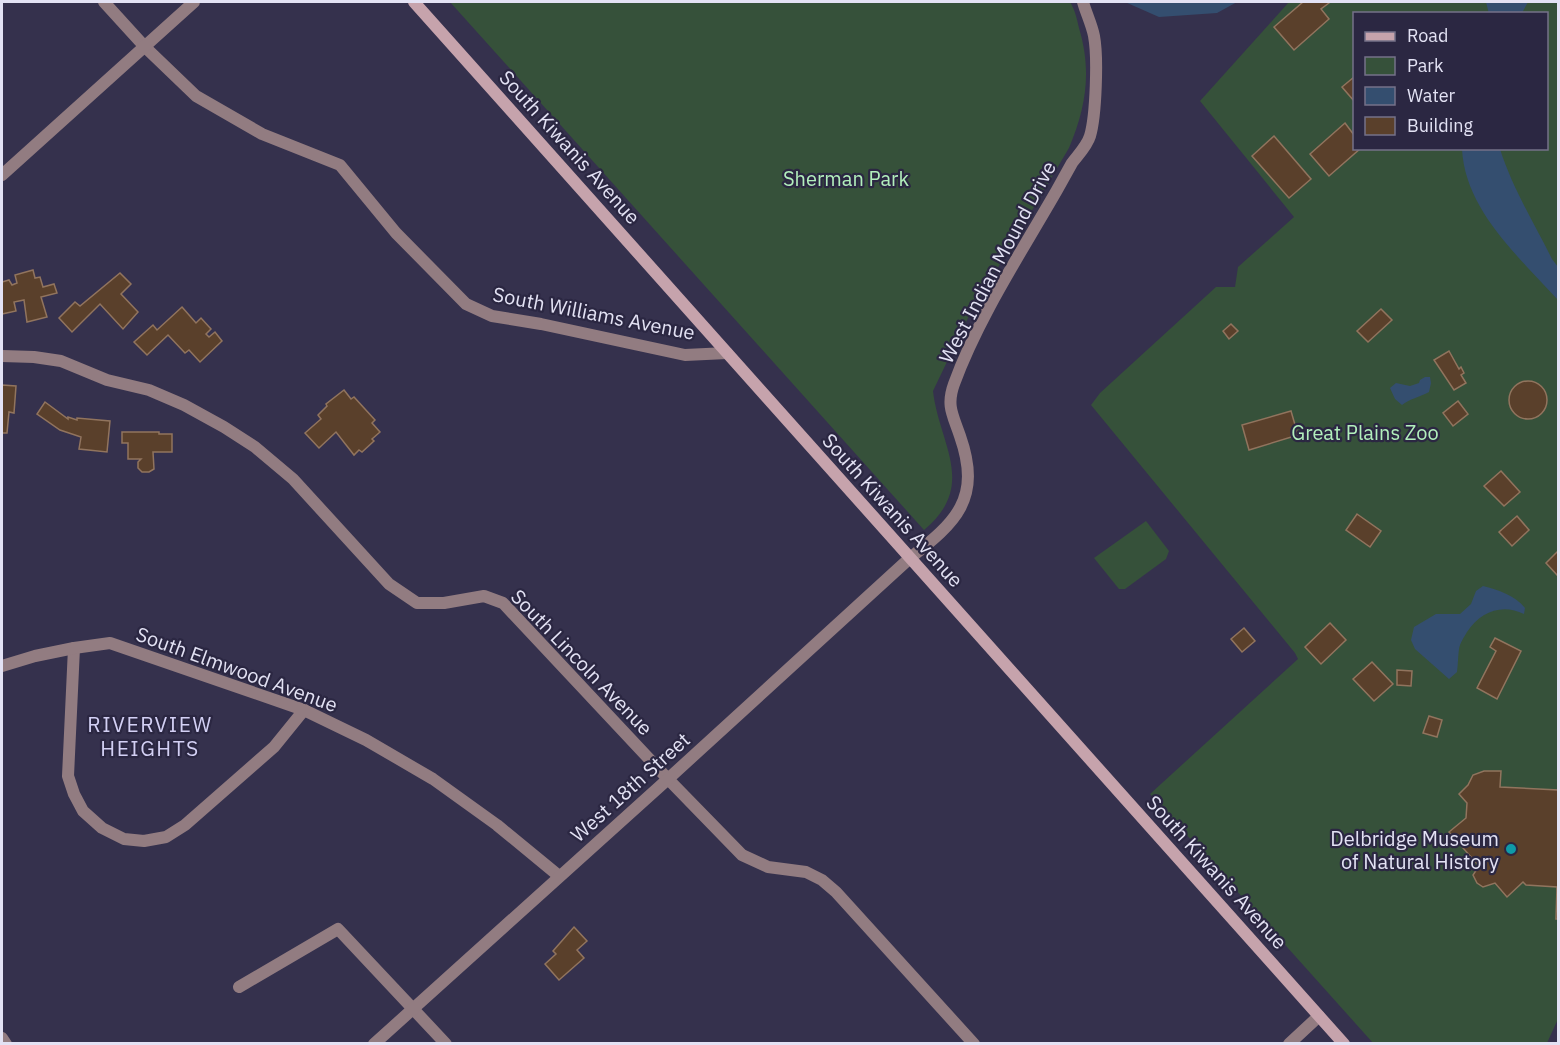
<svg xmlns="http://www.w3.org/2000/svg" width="1560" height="1045" viewBox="0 0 1560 1045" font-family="'IBM Plex Sans',sans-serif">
  <rect width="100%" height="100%" fill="#35314d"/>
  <g fill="#36513a" fill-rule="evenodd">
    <path d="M 450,2 L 1070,2 C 1075,10 1077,19 1079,28 C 1092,71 1086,108 1069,148 L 968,318 L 933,391 C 939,444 978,485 924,530 Z"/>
    <path d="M 1289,2 L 1558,2 L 1558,1019 L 1547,1043 L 1373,1043 L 1150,794 L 1298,659 L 1295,653 L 1091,405 L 1100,393 L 1216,287 L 1235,287 L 1238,267 L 1294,217 L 1200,101 ZM 1354,14 L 1546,14 L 1546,148 L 1354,148 Z"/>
    <polygon points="1146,521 1169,551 1166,559 1125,589 1119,589 1094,558"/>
  </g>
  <g fill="#344e6f">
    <polygon points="1125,2 1237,2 1217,13 1159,17"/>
    <polygon points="1486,2 1528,2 1522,13 1489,14"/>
    <path d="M 1462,149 L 1500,149 C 1512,187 1534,223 1552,259 L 1558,267 L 1558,300 C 1519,257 1465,210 1462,149 Z"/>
    <path d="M 1425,377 L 1430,377 L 1431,383 L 1429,392 C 1420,397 1409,399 1402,405 L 1395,399 L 1390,388 L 1396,383 L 1410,386 L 1419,383 L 1420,380 Z"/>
    <path d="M 1483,586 C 1498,590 1515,595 1525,608 L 1524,614 C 1502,603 1480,612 1467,632 C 1464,637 1460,643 1459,649 C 1458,656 1458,664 1457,672 L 1449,679 L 1415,649 L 1411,640 L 1414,627 L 1436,614 L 1460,614 L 1471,604 L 1476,591 Z"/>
  </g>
  <g fill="#5a402b" stroke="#91745e" stroke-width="1.5">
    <polygon points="1303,2 1328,2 1329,3 1321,9 1329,19 1294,50 1274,27"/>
    <polygon points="1354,77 1354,101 1342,87"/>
    <polygon points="1345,123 1354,135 1354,148 1361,148 1329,176 1310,154"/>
    <polygon points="1274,136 1311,179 1289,198 1252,156"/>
    <polygon points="33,270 35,278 40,277 43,287 54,284 57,293 41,297 47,317 27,322 24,300 14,302 16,311 2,314 2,282 9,280 12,285 17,283 15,275"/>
    <polygon points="120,273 131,284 121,294 138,312 123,329 100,304 72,332 59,318 75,302 80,306"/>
    <polygon points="182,307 196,323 201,318 211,329 206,334 209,337 215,332 222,341 200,362 189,350 185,353 168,335 147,355 134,342 153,325 157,330"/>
    <polygon points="1381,309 1392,320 1368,342 1357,331"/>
    <polygon points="1231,324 1238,331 1229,339 1223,331"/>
    <polygon points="1449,351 1459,369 1461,367 1464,373 1461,375 1466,383 1454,390 1434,360"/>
    <circle cx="1528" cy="400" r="19"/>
    <polygon points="2,385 16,386 14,413 9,412 7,433 2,433"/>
    <polygon points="344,390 351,399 354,397 375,420 372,423 380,432 372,439 374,441 362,452 359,450 354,455 336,432 319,448 305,433 321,419 318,415 327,406 326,404"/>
    <polygon points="1458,401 1468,414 1453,426 1443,413"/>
    <polygon points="45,402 68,419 68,417 77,420 77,418 110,421 107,452 79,449 81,437 60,430 37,414"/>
    <polygon points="1291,411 1298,435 1249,450 1242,425"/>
    <polygon points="122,432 159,432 159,434 172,434 172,452 153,452 154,469 149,472 142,472 138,468 138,462 141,459 128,459 128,443 122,443"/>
    <polygon points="1501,471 1520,492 1504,506 1484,486"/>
    <polygon points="1357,514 1381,531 1370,547 1346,530"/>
    <polygon points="1517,516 1529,530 1512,546 1499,532"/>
    <polygon points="1558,551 1558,576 1546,563"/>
    <polygon points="1330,623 1346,640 1321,664 1305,647"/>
    <polygon points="1244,628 1255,641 1242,652 1231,639"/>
    <polygon points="1495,638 1521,651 1497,699 1477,688 1496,651 1490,647"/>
    <polygon points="1372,662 1393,684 1374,701 1353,679"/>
    <polygon points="1397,670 1412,671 1411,686 1397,685"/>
    <polygon points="1429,716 1442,720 1437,737 1423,733"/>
    <polygon points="1484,771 1501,771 1500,787 1558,790 1558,919 1556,919 1557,887 1526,885 1523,882 1507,897 1495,883 1483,887 1477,883 1473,875 1479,866 1449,832 1466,818 1467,803 1459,794 1468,785 1473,775"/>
    <polygon points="574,927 587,941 577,950 584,958 559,980 545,964 556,954 553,951"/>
  </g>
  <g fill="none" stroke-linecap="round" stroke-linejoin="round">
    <g stroke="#927c81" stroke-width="12">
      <polyline points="104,2 145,47 196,96 262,134 340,165 396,233 466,304 492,316 541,324 685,355 727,353"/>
      <polyline points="2,356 34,357 61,361 107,380 149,390 184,405 224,427 255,447 293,479 389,584 417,603 444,603 484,596 503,603 668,779 742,855 768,867 806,872 822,880 836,892 974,1044"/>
      <path d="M 910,558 C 956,522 982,499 960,436 C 953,415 946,406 954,384 C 978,318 1022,251 1057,190 C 1062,181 1067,172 1072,163 C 1078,155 1087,146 1090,136 C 1096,116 1098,57 1094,36 C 1092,25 1086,13 1083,2"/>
      <polyline points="74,648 68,776 74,794 83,811 102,828 124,839 144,841 166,837 185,825 274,747 304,710"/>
      <polyline points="2,666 35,656 74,648 110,643 304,710 366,740 433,779 497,825 559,876"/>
      <polyline points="239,987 338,929 446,1044"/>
      <polyline points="2,1038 6,1044"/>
      <polyline points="1289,1044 1319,1016"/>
    </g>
    <g stroke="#927c81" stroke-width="12">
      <polyline points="2,175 194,2"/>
      <polyline points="374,1044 668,779 910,558"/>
    </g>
    <polyline stroke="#c6a3ac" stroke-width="12" points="414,2 1344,1044"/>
  </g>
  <circle fill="#0f9aa8" stroke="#2b2742" stroke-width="2" cx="1511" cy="849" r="6"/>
  <g text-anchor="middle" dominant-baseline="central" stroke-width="4.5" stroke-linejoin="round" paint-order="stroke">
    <g font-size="20" fill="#e3e2f4" stroke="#2b2742">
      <text transform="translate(570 147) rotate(48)">South Kiwanis Avenue</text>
      <text transform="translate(997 262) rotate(-62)">West Indian Mound Drive</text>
      <text transform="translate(594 313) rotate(11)">South Williams Avenue</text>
      <text transform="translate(893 510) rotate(48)">South Kiwanis Avenue</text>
      <text transform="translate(582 662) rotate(46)">South Lincoln Avenue</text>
      <text transform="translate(237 669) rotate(20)">South Elmwood Avenue</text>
      <text transform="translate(630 787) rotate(-42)">West 18th Street</text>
      <text transform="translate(1217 872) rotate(48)">South Kiwanis Avenue</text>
    </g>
    <g font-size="20" fill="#b2efbc" stroke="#2b2742">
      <text x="846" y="178">Sherman Park</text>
      <text x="1365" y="432">Great Plains Zoo</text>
    </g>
    <g font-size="20" fill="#e3e2f4" stroke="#2b2742" text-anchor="end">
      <text x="1499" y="838">Delbridge Museum<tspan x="1499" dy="23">of Natural History</tspan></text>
    </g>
    <g font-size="21" letter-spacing="1.5" fill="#d3d0f4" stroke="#2b2742">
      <text x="150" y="724">RIVERVIEW<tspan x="150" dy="24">HEIGHTS</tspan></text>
    </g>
  </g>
  <rect width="1560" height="1045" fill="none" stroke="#e3e2f4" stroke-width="6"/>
  <rect x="1353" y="12" width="195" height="138" fill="#2b2742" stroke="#757289" stroke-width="1.5"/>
  <rect x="1365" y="32" width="30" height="9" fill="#c6a3ac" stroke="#757289" stroke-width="1.5"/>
  <text x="1407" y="42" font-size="18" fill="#e3e2f4">Road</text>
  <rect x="1365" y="57" width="30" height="18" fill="#36513a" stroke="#757289" stroke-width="1.5"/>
  <text x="1407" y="72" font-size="18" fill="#e3e2f4">Park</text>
  <rect x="1365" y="87" width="30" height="18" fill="#344e6f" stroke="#757289" stroke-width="1.5"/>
  <text x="1407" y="102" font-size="18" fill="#e3e2f4">Water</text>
  <rect x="1365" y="117" width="30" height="18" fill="#5a402b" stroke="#757289" stroke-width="1.5"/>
  <text x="1407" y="132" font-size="18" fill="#e3e2f4">Building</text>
</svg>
